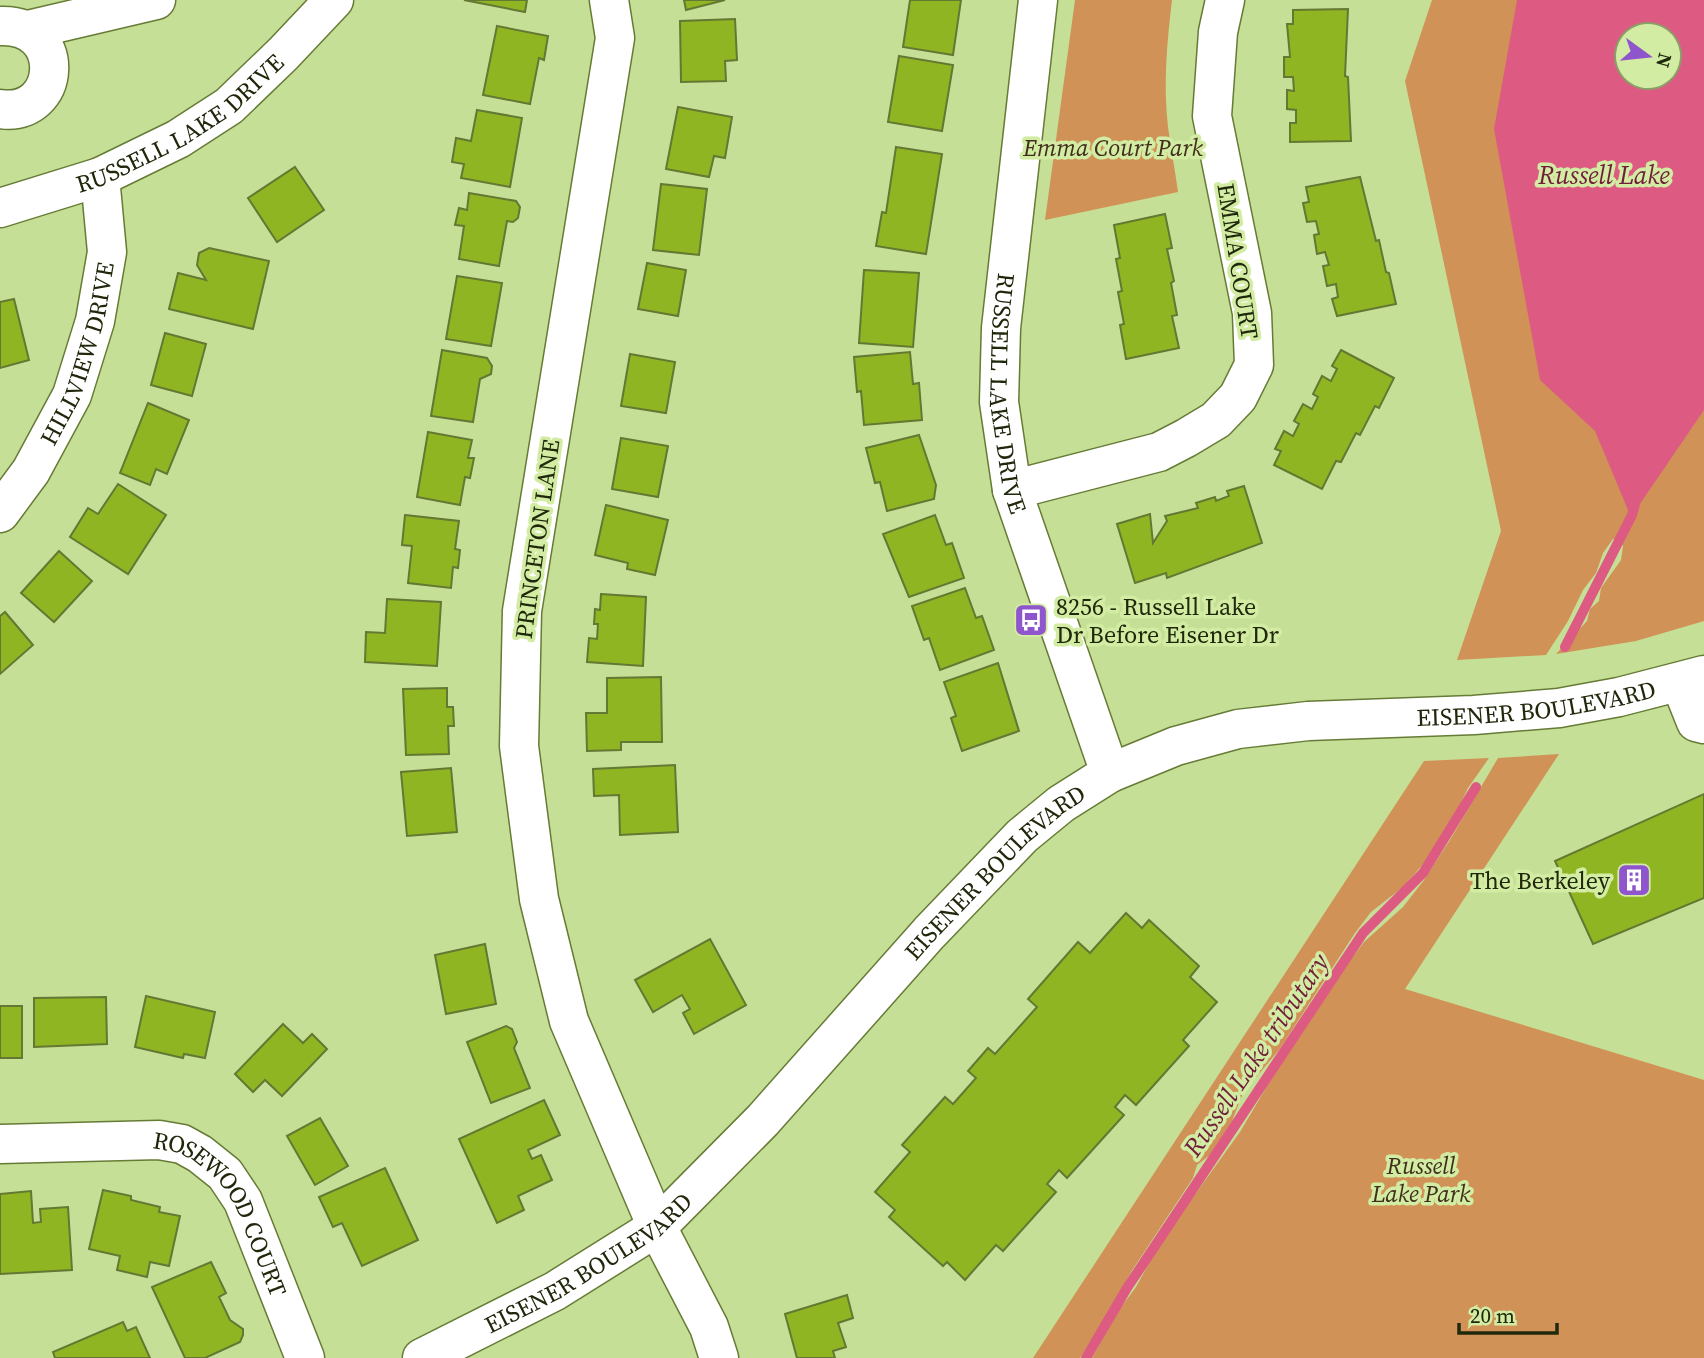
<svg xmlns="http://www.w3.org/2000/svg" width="1704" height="1358" viewBox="0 0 1704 1358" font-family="'Source Serif 4',serif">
  <rect width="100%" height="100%" fill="#c6df96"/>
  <g fill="#d09256">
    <path d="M 1075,0 L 1172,0 C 1167,42 1163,84 1168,127 C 1171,149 1175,170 1178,192 L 1045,220 Z"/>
    <polygon points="1432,0 1552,0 1704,366 1704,621 1636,641 1556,654 1587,621 1590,609 1599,601 1601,588 1621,560 1623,546 1620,540 1613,539 1603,553 1596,573 1583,590 1568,621 1546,655 1457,660 1501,531 1405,81"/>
    <polygon points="1559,754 1405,989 1704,1080 1704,1358 1092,1358 1119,1310 1136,1287 1177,1212 1191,1200 1240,1132 1273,1076 1346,966 1364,942 1403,907 1424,880 1450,840 1498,758"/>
    <polygon points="1489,758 1468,788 1458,809 1425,862 1403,887 1371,912 1355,933 1279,1050 1243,1093 1232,1121 1210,1155 1197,1165 1193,1178 1131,1272 1105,1320 1080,1358 1033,1358 1424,761"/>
  </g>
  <path fill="#dd5b83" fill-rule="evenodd" d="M 1517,0 L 1704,0 L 1704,410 L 1631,517 L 1595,431 L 1540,380 L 1494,129 ZM 1627,35 L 1669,35 L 1669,77 L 1627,77 Z"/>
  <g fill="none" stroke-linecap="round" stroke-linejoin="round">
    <g stroke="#dd5b83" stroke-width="10">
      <polyline points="1565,647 1632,515 1635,504"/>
      <polyline points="1086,1358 1127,1288 1363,933 1423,873 1476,787"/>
    </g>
  </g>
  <g fill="#90b523" stroke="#637832" stroke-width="2">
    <polygon points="464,0 527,0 525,12"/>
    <polygon points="684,0 725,0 686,10"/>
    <polygon points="910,0 961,0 953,55 903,47"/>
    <polygon points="1348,9 1345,76 1348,77 1351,141 1290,142 1290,123 1296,123 1296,110 1287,109 1287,90 1294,91 1293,77 1284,77 1284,57 1290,57 1287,24 1293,24 1293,10"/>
    <polygon points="735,19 737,60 725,61 726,81 681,82 680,21"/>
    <polygon points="497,26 548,36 544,60 539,58 530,104 483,95"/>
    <polygon points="899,56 953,65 942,131 888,122"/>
    <polygon points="678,107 732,117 725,158 714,156 709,177 666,169"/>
    <polygon points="477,110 522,118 510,187 461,178 464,164 452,162 456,138 471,141"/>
    <polygon points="896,147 942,154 926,254 876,246 882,212 886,213"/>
    <polygon points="295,167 324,210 277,242 248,198"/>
    <polygon points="1360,177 1376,241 1379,240 1386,272 1389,273 1396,304 1337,316 1332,299 1338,297 1336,284 1327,286 1323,266 1329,265 1325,252 1317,254 1314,235 1319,234 1316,221 1307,222 1303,203 1309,202 1306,187"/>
    <polygon points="661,184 707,189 699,255 653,250"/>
    <polygon points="469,193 516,201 520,207 518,218 513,222 507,221 499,266 459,259 464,226 455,225 459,208 467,210"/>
    <polygon points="1165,214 1172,248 1167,249 1174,281 1171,283 1177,315 1172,316 1179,348 1126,359 1120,325 1124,324 1118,292 1122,291 1116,259 1120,258 1114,225"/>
    <polygon points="209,248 269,261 253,329 169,309 178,273 206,280 197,265 199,253"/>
    <polygon points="647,263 686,270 678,316 638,309"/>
    <polygon points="864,270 919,273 913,347 859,343"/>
    <polygon points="457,276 502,283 491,346 446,339"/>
    <polygon points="14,299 29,360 0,368 0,302"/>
    <polygon points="165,333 206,344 192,396 151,385"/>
    <polygon points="442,350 487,358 492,366 491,374 480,379 473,422 431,416"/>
    <polygon points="1341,350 1394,378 1379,408 1375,406 1360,435 1356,433 1341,462 1336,461 1322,489 1274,465 1281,451 1275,449 1284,431 1293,436 1299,424 1294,421 1303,404 1312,409 1318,397 1313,394 1322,376 1331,381 1337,369 1332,366"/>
    <polygon points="910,352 913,384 919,383 922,420 864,425 861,391 857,392 854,357"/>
    <polygon points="630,354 675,362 666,413 621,406"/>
    <polygon points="148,403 189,420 167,474 156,469 150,485 120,473"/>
    <polygon points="428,432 472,440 468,458 474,458 470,478 465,477 460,505 417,497"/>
    <polygon points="919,435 936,485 934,499 887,511 880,482 875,483 866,448"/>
    <polygon points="621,438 668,446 658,497 612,489"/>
    <polygon points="118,484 166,515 128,574 70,537 88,508 98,514"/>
    <polygon points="1244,486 1262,543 1167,578 1166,573 1135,583 1117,524 1150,514 1153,543 1167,521 1165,516 1198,508 1196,503 1215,497 1216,501 1229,496 1227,491"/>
    <polygon points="606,505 668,520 655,575 627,569 628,563 595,555"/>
    <polygon points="405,515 459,521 455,549 460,550 458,568 453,567 451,588 408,583 412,546 402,545"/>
    <polygon points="935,515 946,545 952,543 964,578 909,597 883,534"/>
    <polygon points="59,551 92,581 54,622 21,593"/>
    <polygon points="965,588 976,618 982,616 994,650 940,670 929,638 924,640 912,606"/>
    <polygon points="601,594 646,597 643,666 587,662 589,638 597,639 598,624 594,624 595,609 600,610"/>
    <polygon points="387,599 441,602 437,666 365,662 366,632 385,633"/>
    <polygon points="5,612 33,645 0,674 0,616"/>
    <polygon points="998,663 1019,731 962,751 951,718 956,716 944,682"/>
    <polygon points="661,677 662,742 621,742 621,750 587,751 586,713 607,713 607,678"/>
    <polygon points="447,688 447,707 453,707 454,726 448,726 449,754 406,755 403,689"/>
    <polygon points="675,765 678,832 620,835 619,795 594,796 593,769"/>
    <polygon points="451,768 457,832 407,836 401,772"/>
    <polygon points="1704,794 1704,898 1593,944 1555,861"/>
    <polygon points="1126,913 1142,928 1149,920 1199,966 1190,977 1217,1002 1183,1040 1189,1046 1136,1105 1125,1095 1115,1107 1124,1115 1067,1178 1059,1170 1047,1184 1056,1192 1003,1251 996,1245 965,1280 947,1262 943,1266 889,1217 895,1210 875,1192 910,1152 902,1145 945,1097 953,1104 976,1078 968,1071 988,1048 995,1054 1037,1007 1028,999 1078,942 1090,953"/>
    <polygon points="710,939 746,1005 694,1034 683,1013 690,1009 682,995 653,1012 635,980"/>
    <polygon points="485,944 496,1004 446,1014 435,955"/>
    <polygon points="146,996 215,1012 205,1058 184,1054 183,1058 135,1047"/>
    <polygon points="106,997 107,1044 34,1047 34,998"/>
    <rect x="0" y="1006" width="22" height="52"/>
    <polygon points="283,1024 303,1043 312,1034 327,1049 282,1096 265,1080 253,1092 235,1074"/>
    <polygon points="506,1026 512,1029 517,1042 514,1048 530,1088 491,1103 467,1042"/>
    <polygon points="544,1100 560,1135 528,1150 532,1159 541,1155 552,1180 518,1196 524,1210 497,1223 459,1139"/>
    <polygon points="320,1118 348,1166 315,1185 287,1136"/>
    <polygon points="385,1168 418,1240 362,1266 342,1223 333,1227 319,1197"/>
    <polygon points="103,1190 131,1196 131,1200 160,1207 159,1212 180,1216 169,1266 150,1262 147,1277 117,1270 120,1256 89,1249"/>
    <polygon points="31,1191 33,1223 41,1222 40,1209 68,1207 72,1270 0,1274 0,1194"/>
    <polygon points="211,1262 226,1293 219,1297 230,1320 243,1329 243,1335 240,1342 205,1358 185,1358 152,1287"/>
    <polygon points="847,1295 853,1318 838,1323 846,1347 833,1351 835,1358 797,1358 785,1314"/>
    <polygon points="123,1322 127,1331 136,1327 150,1358 55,1358 53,1352"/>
  </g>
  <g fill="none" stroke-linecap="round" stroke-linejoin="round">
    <g stroke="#667b36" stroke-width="41">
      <g id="minor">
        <polyline points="609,0 615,38 522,611 519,746 539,899 569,1021 657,1227 709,1327 719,1358"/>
        <path id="s1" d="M 1038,0 L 1001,328 L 999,402 L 1012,490 L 1110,773"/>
        <path d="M 0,26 C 69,23 62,118 0,109"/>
        <polyline points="28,30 156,0"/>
        <path id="s2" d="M 0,208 L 100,177 L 178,139 L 229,106 L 283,54 L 334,0"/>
        <polyline points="1012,490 1159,452 1186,438 1216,420 1238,397 1254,365 1252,313 1212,116 1218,32 1225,0"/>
        <path id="s3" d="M 0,513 L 31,471 L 72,395 L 95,321 L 107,252 L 100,177"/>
        <polyline points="1680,682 1696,722 1704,724"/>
        <path id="s4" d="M 0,1144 L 159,1140 L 182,1144 L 200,1154 L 225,1174 L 243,1201 L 305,1358"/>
        <path id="s5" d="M 422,1358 L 555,1291 L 657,1227 L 763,1120 L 929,933 L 1022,836 L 1061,804 L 1110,773 L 1176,746 L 1238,729 L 1308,721 L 1474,715 L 1559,708 L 1619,697 L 1704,675"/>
      </g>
    </g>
    <use href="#minor" stroke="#fff" stroke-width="38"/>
  </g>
  <defs>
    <g id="bus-square" transform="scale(1.75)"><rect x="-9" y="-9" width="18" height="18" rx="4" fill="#8f55cc" stroke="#d3eca3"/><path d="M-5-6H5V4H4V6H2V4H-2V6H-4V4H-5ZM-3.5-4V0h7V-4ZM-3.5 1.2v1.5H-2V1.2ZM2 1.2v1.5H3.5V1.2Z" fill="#fff"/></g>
    <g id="building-square" transform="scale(1.75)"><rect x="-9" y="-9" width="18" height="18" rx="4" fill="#8f55cc" stroke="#d3eca3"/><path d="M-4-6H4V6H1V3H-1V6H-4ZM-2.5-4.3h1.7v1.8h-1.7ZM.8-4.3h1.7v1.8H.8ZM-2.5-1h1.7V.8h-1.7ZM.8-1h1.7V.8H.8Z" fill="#fff"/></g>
  </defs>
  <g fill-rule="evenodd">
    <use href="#bus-square" x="1031" y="620"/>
    <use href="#building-square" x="1634" y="880"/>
  </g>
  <g text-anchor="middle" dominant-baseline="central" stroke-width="7" stroke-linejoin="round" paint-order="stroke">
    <g font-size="24" fill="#20280b" stroke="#d3eca3">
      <text stroke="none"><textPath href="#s2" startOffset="201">RUSSELL LAKE DRIVE</textPath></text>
      <text transform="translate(1238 261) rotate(81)">EMMA COURT</text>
      <text stroke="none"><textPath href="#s3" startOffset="180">HILLVIEW DRIVE</textPath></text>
      <text stroke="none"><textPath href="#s1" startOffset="396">RUSSELL LAKE DRIVE</textPath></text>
      <text transform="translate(537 539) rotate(-82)">PRINCETON LANE</text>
      <text stroke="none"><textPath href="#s5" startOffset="1348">EISENER BOULEVARD</textPath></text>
      <text stroke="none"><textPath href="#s5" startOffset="760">EISENER BOULEVARD</textPath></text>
      <text stroke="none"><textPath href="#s4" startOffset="261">ROSEWOOD COURT</textPath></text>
      <text stroke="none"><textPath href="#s5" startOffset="192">EISENER BOULEVARD</textPath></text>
    </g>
    <g font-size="24" font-style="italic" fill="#412e1d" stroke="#d3eca3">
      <text x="1113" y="147">Emma Court Park</text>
      <text x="1421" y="1165">Russell<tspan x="1421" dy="28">Lake Park</tspan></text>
    </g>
    <g font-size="24" fill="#20280b" stroke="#d3eca3" text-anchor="start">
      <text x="1056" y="606">8256 - Russell Lake<tspan x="1056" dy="28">Dr Before Eisener Dr</tspan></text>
      <text x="1610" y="880" text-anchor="end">The Berkeley</text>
    </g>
    <g font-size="26" font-style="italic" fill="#711e3b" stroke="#d3eca3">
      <text x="1604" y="175">Russell Lake</text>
      <text transform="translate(1256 1055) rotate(-56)">Russell Lake tributary</text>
    </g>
  </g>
  <g transform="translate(1648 56) rotate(105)"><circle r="33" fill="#d3eca3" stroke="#8b9e66" stroke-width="2"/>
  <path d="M0-5L12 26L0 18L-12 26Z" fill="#8f55cc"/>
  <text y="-10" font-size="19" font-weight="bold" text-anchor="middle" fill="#20280b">N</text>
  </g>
  <path d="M1459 1323v10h98v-10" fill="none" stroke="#20280b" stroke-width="3.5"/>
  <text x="1470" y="1323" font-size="21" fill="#20280b" stroke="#d3eca3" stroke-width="5" paint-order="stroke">20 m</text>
</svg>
